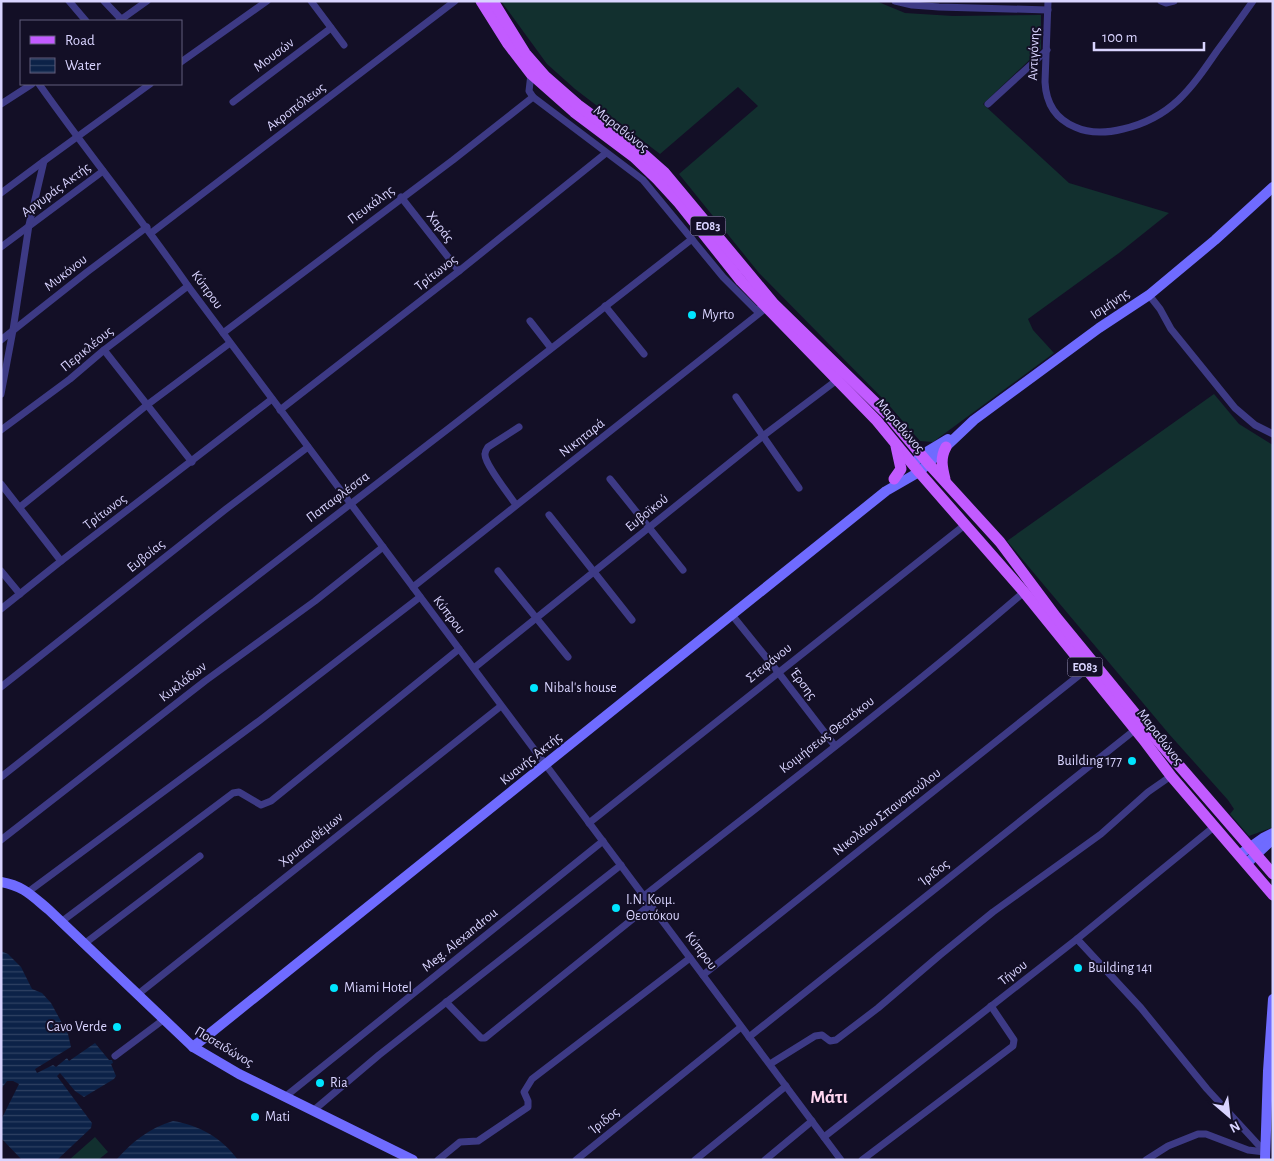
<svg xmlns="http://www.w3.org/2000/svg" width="1274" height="1161" viewBox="0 0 1274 1161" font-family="'Alegreya Sans',sans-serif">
  <defs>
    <pattern id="water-rules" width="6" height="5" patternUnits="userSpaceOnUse" patternTransform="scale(1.25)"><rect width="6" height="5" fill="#0c2248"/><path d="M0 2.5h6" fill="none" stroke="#2f4163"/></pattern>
  </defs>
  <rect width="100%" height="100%" fill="#130f26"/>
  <g fill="#12302f">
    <polygon points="501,1 876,1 905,13 953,16 1041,15 1041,49 983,104 1069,183 1169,213 1119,253 1028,319 1033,330 1054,353 933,442 920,441 887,403 759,273 679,174 758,106 738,87 660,154 575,89 547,64"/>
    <polygon points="1214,394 1239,424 1273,445 1273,827 1249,836 1230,814 1234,809 1228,800 1169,734 1007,541"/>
    <polygon points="95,1137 108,1152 98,1160 69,1160"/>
  </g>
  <g fill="url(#water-rules)">
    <polygon points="1,951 8,954 21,967 32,989 42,993 51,1003 68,1034 71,1047 35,1069 37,1073 53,1065 56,1067 67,1058 69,1061 95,1043 109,1060 112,1060 113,1063 111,1064 116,1076 114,1079 84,1097 75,1091 60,1073 57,1076 92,1123 91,1128 57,1160 22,1160 1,1138 1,1120 19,1084 13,1081 7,1081 1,1089"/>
    <path d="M 173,1121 C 199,1125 222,1138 238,1160 L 116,1160 C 132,1142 149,1128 173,1121 Z"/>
  </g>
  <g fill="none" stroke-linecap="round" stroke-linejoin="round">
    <g stroke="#3d3a85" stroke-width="7">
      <polyline points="69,1 86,21"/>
      <polyline points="104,1 121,19"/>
      <polyline points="311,1 344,45"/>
      <polyline points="895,1 912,5 939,7 1048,10"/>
      <path d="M 1048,1 L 1045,82 C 1046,103 1056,119 1075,127 C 1090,134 1107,133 1123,129 C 1171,118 1191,89 1217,51 C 1229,35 1241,18 1253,1"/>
      <polyline points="1161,1 1166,3 1174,1"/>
      <polyline points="119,21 147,1"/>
      <polyline points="181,62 267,1"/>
      <polyline points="531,74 529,91 533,97 643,180 723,277 756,310 766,308"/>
      <path d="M 39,84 C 87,152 140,217 188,286 L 841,1160"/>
      <polyline points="233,102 331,28"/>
      <polyline points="1,104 32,84"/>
      <polyline points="988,104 1047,50"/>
      <polyline points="1,193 44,161"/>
      <polyline points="401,197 459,271"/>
      <polyline points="151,233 455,1"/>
      <polyline points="1,247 103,171"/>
      <polyline points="1149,295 1160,309 1171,329 1235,408 1255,425 1273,434"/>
      <polyline points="605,306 644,354"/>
      <polyline points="530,321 551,348"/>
      <polyline points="223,333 453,160 533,97"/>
      <polyline points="1,340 87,272 147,227"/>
      <polyline points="104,350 192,462"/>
      <polyline points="1,394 13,330 29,225 44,161 150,84"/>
      <polyline points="736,397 799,488"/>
      <polyline points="280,410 459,271 606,153"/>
      <polyline points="1,430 70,379 104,350 188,286"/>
      <polyline points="610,479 683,570"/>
      <polyline points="1,484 61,561"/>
      <path d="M 516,505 C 510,496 484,463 485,454 C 485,451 486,450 488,447 L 519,427"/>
      <polyline points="20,507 147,405 230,343"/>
      <polyline points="549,515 632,620"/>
      <polyline points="1,571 20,594"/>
      <polyline points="498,571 568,657"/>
      <polyline points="413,587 766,308"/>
      <polyline points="1,609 61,561 272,399"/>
      <polyline points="732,615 778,672 835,746"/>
      <polyline points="474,668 763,436 837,380"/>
      <polyline points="1,687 226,509 308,447"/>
      <polyline points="1,777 200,620 457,422 692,239"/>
      <polyline points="589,823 966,524"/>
      <polyline points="1,840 205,681 315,601 383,547"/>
      <polyline points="28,892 259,721 420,597"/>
      <path d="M 644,896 C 771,796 901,698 1024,592"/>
      <polyline points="61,922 233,793 239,792 261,805 271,801 459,649"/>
      <polyline points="1077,939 1141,1008 1207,1089 1265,1152"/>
      <polyline points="84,944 200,856"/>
      <polyline points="703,975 1087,669"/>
      <polyline points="137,995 501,706"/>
      <polyline points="446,1002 481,1038 485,1038 650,905"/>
      <polyline points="749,1037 1136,729"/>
      <polyline points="115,1056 163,1020"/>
      <polyline points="770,1064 815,1036 822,1035 830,1041 836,1040 878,1008 940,955 993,912 1101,834 1148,792 1171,776"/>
      <polyline points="286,1096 603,841"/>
      <polyline points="314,1110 379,1055 621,865"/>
      <polyline points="824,1137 1077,939 1215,826"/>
      <polyline points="438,1160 460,1142 478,1141 528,1107 528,1101 524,1092 532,1079 690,958"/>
      <polyline points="576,1160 741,1027"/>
      <polyline points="695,1160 786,1086"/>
      <polyline points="765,1160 812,1121"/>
      <polyline points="862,1160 1013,1046 1014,1040 991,1006"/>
      <polyline points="1146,1160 1168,1146 1198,1134 1206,1134 1248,1150 1265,1152"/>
    </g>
    <g stroke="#6f6bff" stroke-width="10">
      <polyline points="917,460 928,451 948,439"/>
      <polyline points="1239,855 1263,838 1273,833"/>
      <polyline points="1247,863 1273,839"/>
      <path d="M 1,882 C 24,886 32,896 49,910 L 193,1047 L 239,1074 L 413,1160"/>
      <polyline points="193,1047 886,491 919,472 974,420 1099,328 1149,295 1215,240 1273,187"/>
      <polyline points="1265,1160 1268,1071 1273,999"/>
    </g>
    <g stroke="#c25bff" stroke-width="11">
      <polyline points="481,1 508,44 531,74 574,112 634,157 657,179 679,203 741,281 877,421 919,472 1024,592 1143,739 1171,776 1273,895"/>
      <polyline points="493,1 525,53 546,77 578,105 638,149 664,172 774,304 887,414 928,463 1000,542 1056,617 1151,733 1273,874"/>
      <polyline points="894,479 901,469 896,446"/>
      <path d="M 945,479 C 942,467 940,458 946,447"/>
    </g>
  </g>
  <g fill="#00e5ff" stroke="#130f26" stroke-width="2">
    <circle cx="692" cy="315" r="5"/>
    <circle cx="534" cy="688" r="5"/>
    <circle cx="1132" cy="761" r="5"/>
    <circle cx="616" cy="908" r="5"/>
    <circle cx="1078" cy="968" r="5"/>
    <circle cx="334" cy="988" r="5"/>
    <circle cx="117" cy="1027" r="5"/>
    <circle cx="320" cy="1083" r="5"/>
    <circle cx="255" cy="1117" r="5"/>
  </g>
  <g text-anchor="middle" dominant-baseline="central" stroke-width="4" stroke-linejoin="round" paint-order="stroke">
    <g fill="#130f26" stroke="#9e99be" stroke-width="1">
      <rect x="690.5" y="216.5" width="35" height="19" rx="4"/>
      <rect x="1067.5" y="657.5" width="35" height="19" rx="4"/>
    </g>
    <g font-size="12" font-weight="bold" fill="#d9d4ff">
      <text x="708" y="226">ΕΟ83</text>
      <text x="1085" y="667">ΕΟ83</text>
    </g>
    <g font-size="14" fill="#d9d4ff" stroke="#130f26">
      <text transform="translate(1034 54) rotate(-88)">Αντιγόνης</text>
      <text transform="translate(274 55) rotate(-37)">Μουσών</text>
      <text transform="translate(296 107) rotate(-37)">Ακροπόλεως</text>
      <text transform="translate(621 129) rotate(38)">Μαραθώνος</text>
      <text transform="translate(56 190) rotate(-36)">Αργυράς Ακτής</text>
      <text transform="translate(371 205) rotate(-37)">Πευκάλης</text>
      <text transform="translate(440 227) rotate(52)">Χαράς</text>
      <text transform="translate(66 273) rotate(-38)">Μυκόνου</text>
      <text transform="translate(436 273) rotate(-38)">Τρίτωνος</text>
      <text transform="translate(207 290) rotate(54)">Κύπρου</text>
      <text transform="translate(1110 304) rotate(-34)">Ισμήνης</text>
      <text transform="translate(87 349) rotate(-39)">Περικλέους</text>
      <text transform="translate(900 426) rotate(49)">Μαραθώνος</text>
      <text transform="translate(582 438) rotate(-38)">Νικηταρά</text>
      <text transform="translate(338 497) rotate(-37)">Παπαφλέσσα</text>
      <text transform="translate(105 512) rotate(-37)">Τρίτωνος</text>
      <text transform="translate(647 513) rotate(-39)">Ευβοϊκού</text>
      <text transform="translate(146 556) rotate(-39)">Ευβοίας</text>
      <text transform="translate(449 615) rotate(53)">Κύπρου</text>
      <text transform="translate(769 663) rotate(-39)">Στεφάνου</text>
      <text transform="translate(183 682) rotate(-38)">Κυκλάδων</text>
      <text transform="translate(803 684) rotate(53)">Έρσης</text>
      <text transform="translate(827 735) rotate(-38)">Κοιμήσεως Θεοτόκου</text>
      <text transform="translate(1160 737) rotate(52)">Μαραθώνος</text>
      <text transform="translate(531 759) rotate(-39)">Κυανής Ακτής</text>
      <text transform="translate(887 812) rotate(-38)">Νικολάου Σπανοπούλου</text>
      <text transform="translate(311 840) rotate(-39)">Χρυσανθέμων</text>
      <text transform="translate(934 873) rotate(-38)">Ίριδος</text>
      <text transform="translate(460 940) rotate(-39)">Meg. Alexandrou</text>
      <text transform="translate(701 951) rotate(53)">Κύπρου</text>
      <text transform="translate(1013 973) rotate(-38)">Τήνου</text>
      <text transform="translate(224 1047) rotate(31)">Ποσειδώνος</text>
      <text transform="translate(604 1121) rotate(-39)">Ίριδος</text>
    </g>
    <g font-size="14" fill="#d9d4ff" stroke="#130f26" text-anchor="start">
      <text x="702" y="315">Myrto</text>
      <text x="544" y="688">Nibal's house</text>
      <text x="1122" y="761" text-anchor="end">Building 177</text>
      <text x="626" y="900">Ι.Ν. Κοιμ.<tspan x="626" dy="16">Θεοτόκου</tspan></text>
      <text x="1088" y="968">Building 141</text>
      <text x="344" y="988">Miami Hotel</text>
      <text x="107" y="1027" text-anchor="end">Cavo Verde</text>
      <text x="330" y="1083">Ria</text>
      <text x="265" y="1117">Mati</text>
    </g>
    <g font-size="19" font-weight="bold" fill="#ffd6f0" stroke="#130f26">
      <text x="829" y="1097">Μάτι</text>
    </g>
  </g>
  <rect width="1274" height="1161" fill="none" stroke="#d9d4ff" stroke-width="5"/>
  <rect x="20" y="20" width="162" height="65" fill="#130f26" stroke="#625e7d"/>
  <rect x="30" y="36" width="25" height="8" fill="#c25bff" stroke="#625e7d"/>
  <text x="65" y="45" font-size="15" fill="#d9d4ff">Road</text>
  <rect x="30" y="58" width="25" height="15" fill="url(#water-rules)" stroke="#625e7d"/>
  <text x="65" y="70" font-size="15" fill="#d9d4ff">Water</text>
  <g transform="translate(1229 1116) rotate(152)" stroke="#130f26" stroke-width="4" paint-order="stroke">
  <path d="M0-4L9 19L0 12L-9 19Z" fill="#d9d4ff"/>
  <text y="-8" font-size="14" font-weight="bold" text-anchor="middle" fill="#d9d4ff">N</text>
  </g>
  <path d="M1094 42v8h110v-8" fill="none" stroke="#d9d4ff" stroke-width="2.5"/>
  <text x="1102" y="42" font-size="15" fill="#d9d4ff" stroke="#130f26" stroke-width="4" paint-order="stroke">100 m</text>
</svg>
